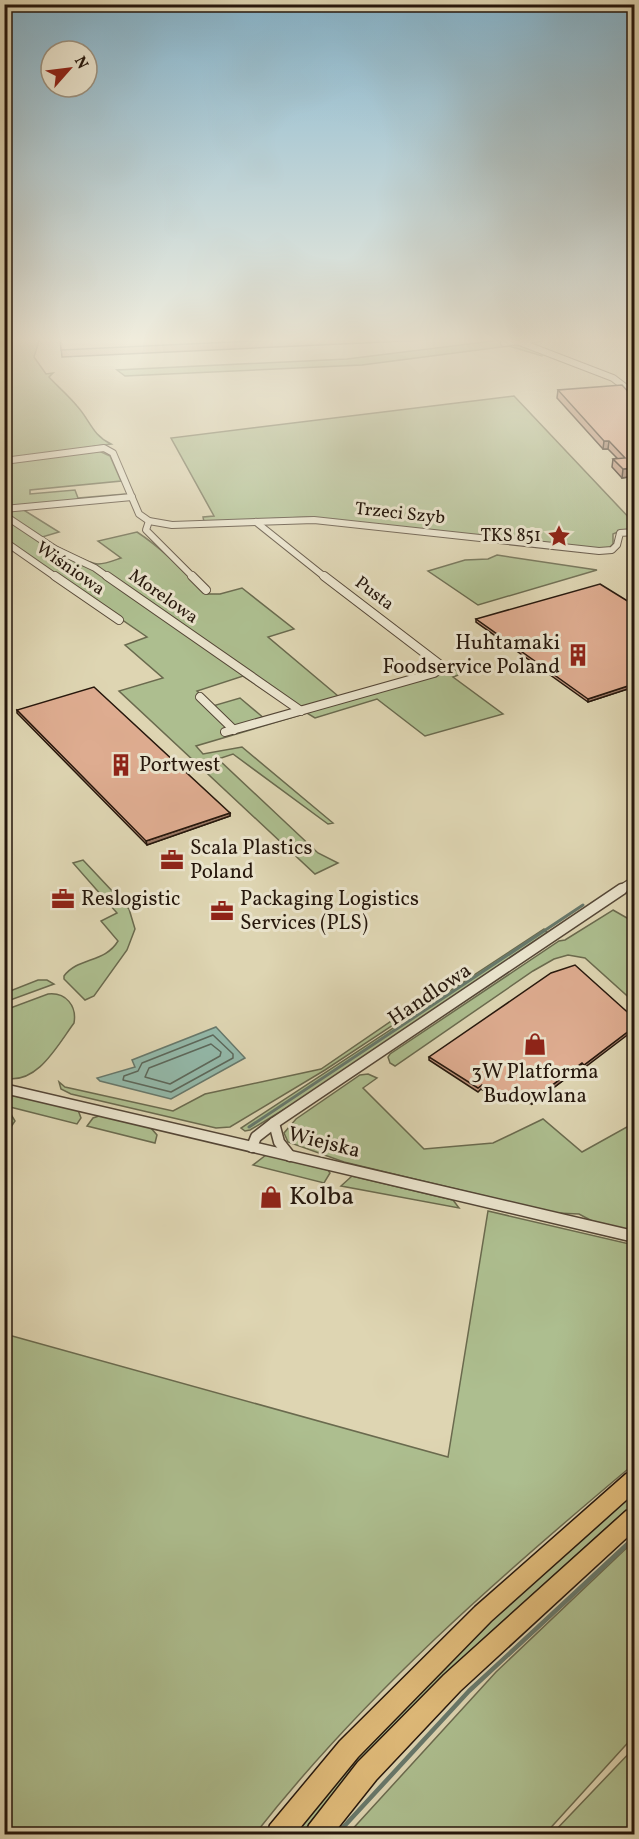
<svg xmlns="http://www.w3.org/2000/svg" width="639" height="1839" viewBox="0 0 639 1839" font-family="Vollkorn,serif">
  <rect width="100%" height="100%" fill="#ded5b2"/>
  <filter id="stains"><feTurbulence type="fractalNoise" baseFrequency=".00333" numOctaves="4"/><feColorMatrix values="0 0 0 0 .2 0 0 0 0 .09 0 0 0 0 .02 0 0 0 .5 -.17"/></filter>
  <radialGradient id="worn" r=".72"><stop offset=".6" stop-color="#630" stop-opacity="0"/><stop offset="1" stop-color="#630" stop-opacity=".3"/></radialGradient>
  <g fill="#adbe8f" stroke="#6a6a4e" stroke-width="1.5" fill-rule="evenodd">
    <path d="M 5,338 L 40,338 L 34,357 L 46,374 L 53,373 L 49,377 C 56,385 68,395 77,406 C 90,420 92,435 111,444 L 5,459 L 4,352 L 7,348 Z"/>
    <polygon points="501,340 507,345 519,345 544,354 542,356 509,346 362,365 125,376 117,370 347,359"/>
    <polygon points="514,396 634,523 634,530 620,531 613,534 613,544 609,548 596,549 309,517 204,522 203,517 214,516 171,438"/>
    <path d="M 97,450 L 110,456 L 121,481 L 30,490 L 30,494 L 75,490 L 78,498 L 125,494 L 127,499 L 22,509 L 59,532 L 42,537 C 49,543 89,564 98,564 C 106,564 115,560 121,558 L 98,541 L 137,532 C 163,549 185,571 206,594 L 220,594 L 242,588 L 294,629 L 268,637 L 344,701 L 445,672 L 449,665 L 461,674 L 453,677 L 503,714 L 425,736 L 377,699 L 315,718 L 307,713 L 196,746 L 203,754 L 242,747 L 333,823 L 328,824 L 233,754 L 218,759 L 318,853 L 338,863 L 315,874 L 119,691 L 163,678 L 125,645 L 147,637 L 5,539 L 5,462 ZM 243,676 L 296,711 L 265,719 L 240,698 L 213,706 L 197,691 Z"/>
    <polygon points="497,555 597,570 478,605 428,571 465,560 488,559"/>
    <path d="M 83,860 L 129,909 L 135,929 L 127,950 L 94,996 L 85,1000 L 64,979 L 64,976 C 78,957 105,963 118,941 L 101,921 L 117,913 L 73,863 Z"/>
    <polygon points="613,910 634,922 634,1002 585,958 568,955 554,959 533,971 395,1066 390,1063 388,1057 390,1054 559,941 565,940"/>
    <polygon points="544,929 548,934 308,1095 250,1130 245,1131 241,1128"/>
    <polygon points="38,980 47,980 54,984 5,1002 5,993"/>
    <polygon points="441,987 443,992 325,1070 230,1127 216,1128 71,1094 61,1089 59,1082 65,1087 173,1111 205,1094 321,1069"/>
    <path d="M 48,994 C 66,992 77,1006 74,1023 C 57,1046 37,1085 5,1078 L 5,1010 Z"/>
    <polygon points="368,1074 377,1078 363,1088 424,1149 493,1143 543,1119 582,1152 634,1123 634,1231 594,1222 579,1214 556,1213 344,1162 288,1142 284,1133 296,1119 360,1075"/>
    <polygon points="5,1094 74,1108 78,1110 81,1118 77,1124 6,1106 15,1121 5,1136"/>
    <polygon points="102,1115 150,1127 157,1135 155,1143 87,1126 93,1118"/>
    <polygon points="266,1155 328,1170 330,1173 324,1183 253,1165"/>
    <polygon points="352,1176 453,1200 459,1208 341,1186"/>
    <path d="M 488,1211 L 634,1245 L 634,1464 C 499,1577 364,1695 255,1834 L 5,1834 L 5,1334 L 448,1457 Z"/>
    <polygon points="634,1490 634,1503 446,1673 315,1817 301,1834 287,1834 308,1809 444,1663"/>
    <polygon points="634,1541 634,1736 545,1834 348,1834 496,1672"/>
    <polygon points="634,1748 634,1834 552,1834"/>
  </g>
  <polygon fill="#93b9aa" stroke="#67786b" stroke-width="1.5" points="216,1027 245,1058 171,1099 100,1081 97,1078 135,1067 132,1060"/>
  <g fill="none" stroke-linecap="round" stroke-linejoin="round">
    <g stroke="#5c685b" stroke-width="1.5">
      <polygon points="213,1035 233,1054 233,1058 171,1092 123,1080 124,1076 138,1071 142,1063"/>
      <polygon points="211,1044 221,1052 220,1056 170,1084 145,1077 149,1068"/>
    </g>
    <polyline stroke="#67786b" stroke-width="3" points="249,1127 583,905"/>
    <polyline stroke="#67786b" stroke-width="4.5" points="337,1834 469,1691 634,1538"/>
    <g stroke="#544636" stroke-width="8">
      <g id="minor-far2">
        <polyline points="509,338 613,378 634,394"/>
        <polyline points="504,343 541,338"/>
        <polyline points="4,461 104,448 113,453 139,514 149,521 172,525 314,520 599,551 612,550 617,545 620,533 634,532"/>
        <polyline points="4,509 132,497"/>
        <polyline points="4,515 55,549 95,568 109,578"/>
        <polyline points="149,521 146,530 194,578"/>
        <polyline points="256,522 326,578"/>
        <polyline points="4,541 57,578"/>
      </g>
    </g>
    <g stroke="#544636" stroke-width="10">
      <g id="minor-far1">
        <polyline points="55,576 119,620"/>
        <polyline points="107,576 301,711"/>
        <polyline points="192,576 206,590"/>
        <polyline points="200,697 234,730"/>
        <polyline points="225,732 434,673 443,667 324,576"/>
        <polyline points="620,890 634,881"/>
      </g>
    </g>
    <g stroke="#544636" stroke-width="13">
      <g id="minor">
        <polyline points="274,1123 279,1142 290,1156"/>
        <polyline points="252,1147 256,1137 274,1123 622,889"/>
      </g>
    </g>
    <g stroke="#544636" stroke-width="3">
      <polygon id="tertiary" points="4,1084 634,1231 634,1242 4,1093"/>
    </g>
    <g stroke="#26170c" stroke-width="3">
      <g id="primary">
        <polygon points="626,338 634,338 634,342"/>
        <polygon points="634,1471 634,1493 491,1621 358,1757 295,1834 267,1834 270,1825 340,1741 475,1607 626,1474"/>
        <polygon points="634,1509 634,1531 460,1691 376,1780 333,1834 306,1834 309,1825 358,1762 444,1675 626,1511"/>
      </g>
    </g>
    <use href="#minor-far2" stroke="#eae4cd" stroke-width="6"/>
    <use href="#minor-far1" stroke="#eae4cd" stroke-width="8"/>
    <use href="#minor" stroke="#eae4cd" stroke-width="10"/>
    <use href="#tertiary" fill="#eae4cd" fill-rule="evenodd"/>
    <use href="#primary" fill="#dfba79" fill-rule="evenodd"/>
  </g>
  <g fill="#bf947c" stroke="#26170c" stroke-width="1.5">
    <polygon points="60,338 427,338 427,340 62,357"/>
    <polygon points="558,390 634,398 634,476 622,478 612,467 613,459 617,458 608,449 603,449 557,398"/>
    <polygon points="634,605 634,687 588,702 476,622 476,619"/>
    <polygon points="17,710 230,813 230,816 147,845 17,713"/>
    <polygon points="634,1018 584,1068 581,1067 532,1104 493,1096 481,1089 478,1092 429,1060 429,1057"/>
  </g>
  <g fill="#9b7865" stroke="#26170c" stroke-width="1.5">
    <polygon points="604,441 609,441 608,449 603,449"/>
    <polygon points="634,468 634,476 622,478 623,469"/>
    <polygon points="634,684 634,687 588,702 588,699"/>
    <polygon points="230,813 230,816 147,845 146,841"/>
    <polygon points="634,1027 634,1030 584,1068 584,1065"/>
    <polygon points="582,1063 581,1067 532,1104 532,1100"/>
  </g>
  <g fill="#deac90" stroke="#26170c" stroke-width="1.5">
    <polygon points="60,338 315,338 61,350"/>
    <polygon points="622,385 634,398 634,468 623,469 613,459 625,458 609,441 604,441 558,390"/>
    <polygon points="600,584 634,605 634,684 588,699 476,619"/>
    <polygon points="94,687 230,813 146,841 17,710"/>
    <polygon points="575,965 634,1018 634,1027 584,1065 582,1063 532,1100 493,1093 482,1085 478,1088 429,1057 551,973"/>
  </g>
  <linearGradient id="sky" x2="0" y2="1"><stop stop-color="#86b6cf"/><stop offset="0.57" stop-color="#f0ecdc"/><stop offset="1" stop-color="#f0ecdc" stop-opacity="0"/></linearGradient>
  <rect width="639" height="596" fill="url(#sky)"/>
  <defs>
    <g id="sight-bare" transform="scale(1.8)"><path d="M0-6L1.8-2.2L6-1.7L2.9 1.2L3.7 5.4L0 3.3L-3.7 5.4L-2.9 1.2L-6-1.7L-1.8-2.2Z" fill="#8f2418" stroke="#eae4cd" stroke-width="2.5" paint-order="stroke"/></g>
    <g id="building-bare" transform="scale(1.8)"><path d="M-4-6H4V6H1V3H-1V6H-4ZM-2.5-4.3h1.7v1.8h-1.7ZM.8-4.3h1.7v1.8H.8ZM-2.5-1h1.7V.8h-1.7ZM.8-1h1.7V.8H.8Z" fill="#8f2418" stroke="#eae4cd" stroke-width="2.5" paint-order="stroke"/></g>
    <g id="office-bare" transform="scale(1.8)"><path d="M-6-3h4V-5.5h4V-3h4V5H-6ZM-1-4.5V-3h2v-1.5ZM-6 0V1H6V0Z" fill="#8f2418" stroke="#eae4cd" stroke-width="2.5" paint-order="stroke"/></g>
    <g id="shop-bare" transform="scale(1.8)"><path d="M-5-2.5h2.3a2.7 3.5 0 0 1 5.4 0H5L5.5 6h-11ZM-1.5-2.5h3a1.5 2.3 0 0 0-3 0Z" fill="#8f2418" stroke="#eae4cd" stroke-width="2.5" paint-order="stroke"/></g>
  </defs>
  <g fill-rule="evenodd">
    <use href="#sight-bare" x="559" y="536"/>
    <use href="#building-bare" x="578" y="655"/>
    <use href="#building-bare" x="121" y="765"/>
    <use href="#office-bare" x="172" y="860"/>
    <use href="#office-bare" x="63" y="899"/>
    <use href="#office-bare" x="222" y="911"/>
    <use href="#shop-bare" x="535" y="1044"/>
    <use href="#shop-bare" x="271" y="1197"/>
  </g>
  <g text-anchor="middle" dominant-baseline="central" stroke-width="6" stroke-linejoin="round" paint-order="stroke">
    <g font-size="18" fill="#26170c" stroke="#eae4cd">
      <text transform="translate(400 514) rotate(6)">Trzeci Szyb</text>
      <text transform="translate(70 569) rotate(35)">Wiśniowa</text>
      <text transform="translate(374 594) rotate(37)">Pusta</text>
      <text transform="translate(163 597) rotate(35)">Morelowa</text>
    </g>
    <g font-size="18" fill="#26170c" stroke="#eae4cd" text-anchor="end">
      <text x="541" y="536">TKS 851</text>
    </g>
    <g font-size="21" fill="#26170c" stroke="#eae4cd" text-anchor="start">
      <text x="560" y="643" text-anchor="end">Huhtamaki<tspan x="560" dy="24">Foodservice Poland</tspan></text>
      <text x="139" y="765">Portwest</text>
      <text x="190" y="848">Scala Plastics<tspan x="190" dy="24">Poland</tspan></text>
      <text x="81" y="899">Reslogistic</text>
      <text x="240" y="899">Packaging Logistics<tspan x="240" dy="24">Services (PLS)</tspan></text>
      <text x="535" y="1072" text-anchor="middle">3W Platforma<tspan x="535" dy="24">Budowlana</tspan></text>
    </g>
    <g font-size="21" fill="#26170c" stroke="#eae4cd">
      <text transform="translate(430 995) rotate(-34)">Handlowa</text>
      <text transform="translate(324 1143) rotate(14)">Wiejska</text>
    </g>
    <g font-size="26" fill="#26170c" stroke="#eae4cd" text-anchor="start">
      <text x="289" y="1197">Kolba</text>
    </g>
  </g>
  <rect width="639" height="1839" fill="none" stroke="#ded5b2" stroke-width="24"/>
  <rect x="6" y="6" width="627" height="1827" fill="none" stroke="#26170c" stroke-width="3"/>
  <rect x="12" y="12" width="615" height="1815" fill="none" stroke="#26170c" stroke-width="1.5"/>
  <g transform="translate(69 69) rotate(62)"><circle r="28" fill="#eae4cd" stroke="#9c9280" stroke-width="1.5"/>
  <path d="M0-4.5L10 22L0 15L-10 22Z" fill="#8f2418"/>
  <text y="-9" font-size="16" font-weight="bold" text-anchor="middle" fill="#26170c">N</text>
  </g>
  <rect width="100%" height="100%" filter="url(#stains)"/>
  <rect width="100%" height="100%" fill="url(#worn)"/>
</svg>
